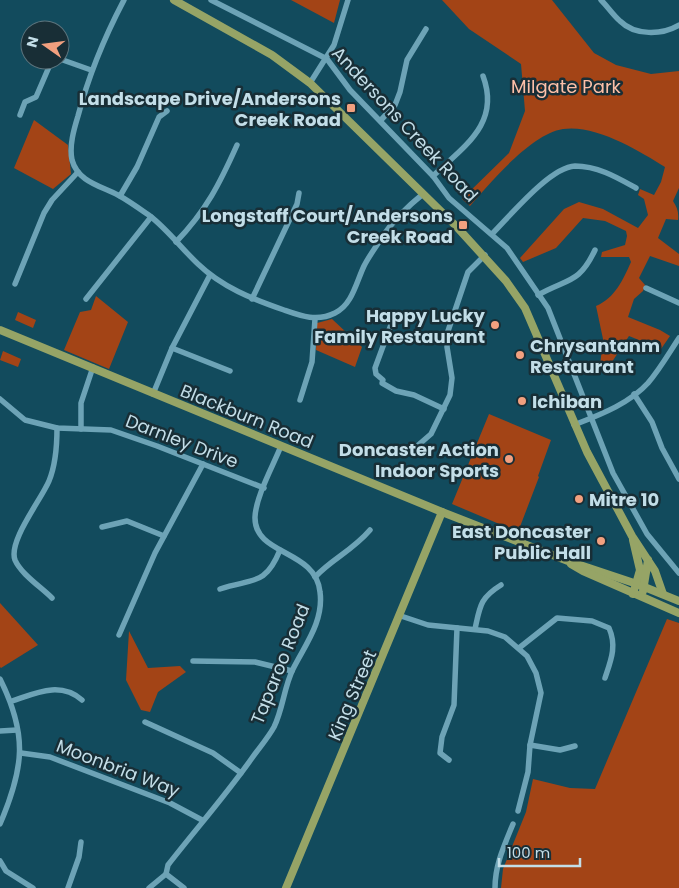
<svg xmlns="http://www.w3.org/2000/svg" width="679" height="888" viewBox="0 0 679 888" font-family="Poppins,sans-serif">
  <rect width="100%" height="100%" fill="#124b5d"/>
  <g fill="#a34416">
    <polygon points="291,0 340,0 334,23"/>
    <path d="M 442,0 L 552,0 L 594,53 L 616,65 L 651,74 L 679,71 L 679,188 L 673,201 C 677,207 679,212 678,220 L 666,219 L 658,238 L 679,254 L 679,266 L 650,256 L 639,278 L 645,285 L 643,291 L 634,299 L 628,317 L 660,330 L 670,336 L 661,349 L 629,336 L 608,368 L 600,366 L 603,339 L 596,306 C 615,298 623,280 631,262 L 629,257 L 601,257 L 602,252 L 625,245 L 627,236 L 626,231 L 605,221 L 583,218 L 556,248 L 523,262 L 520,258 L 564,209 L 579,202 L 603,209 L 638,228 L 648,215 L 644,199 L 638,195 L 640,189 L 654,195 L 661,182 L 665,167 C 640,151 595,124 563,129 C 531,134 491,182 470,206 L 462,199 L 509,153 L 525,111 L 521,64 L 469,29 Z"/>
    <polygon points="34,120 68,145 71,174 53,189 14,168"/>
    <polygon points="96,296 128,322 109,369 64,350 80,312 91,310"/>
    <polygon points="18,312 36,320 33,328 15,320"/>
    <polygon points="332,319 362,347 355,367 316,350 317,323"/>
    <polygon points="3,351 21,359 18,367 0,360"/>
    <polygon points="489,414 551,440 538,476 539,477 518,532 452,504"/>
    <polygon points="0,603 38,645 1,668 0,667"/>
    <polygon points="667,619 679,623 679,888 501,888 503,869 526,812 533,779 570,788 595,789"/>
    <polygon points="129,631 148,668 180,666 186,672 158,692 150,712 141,710 126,680"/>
  </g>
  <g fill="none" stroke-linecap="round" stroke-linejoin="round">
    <g stroke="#6da3b6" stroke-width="5.5">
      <path d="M 124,0 C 104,38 89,74 78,116 C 74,129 69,146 72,160 C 78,182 101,186 118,195 C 129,201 140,209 150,216 C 168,230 182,249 198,264 C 222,287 252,299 284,310 C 301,316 317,322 335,313 C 352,305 356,283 364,266 C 369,256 376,247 382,237 C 393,221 408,206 423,194"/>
      <polyline points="211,0 327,59 350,90 433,176 449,198 507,248 548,308 613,473 647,534 679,573"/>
      <path d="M 601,0 C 608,7 613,15 620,21 C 635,36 662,35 679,25"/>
      <polyline points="60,59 91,70"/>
      <polyline points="310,83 334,45 348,0"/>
      <polyline points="20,115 25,102 36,97 52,60"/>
      <polyline points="381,120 395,105 400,92 407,60 426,29"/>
      <path d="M 433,176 C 463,147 501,124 483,76"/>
      <polyline points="120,196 137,167 159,117 167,111"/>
      <path d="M 492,234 C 510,216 550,167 575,166 C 598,166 618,178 636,188"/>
      <path d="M 176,242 C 206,211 220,183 237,145"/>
      <polyline points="15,284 44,213 52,200 78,172"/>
      <polyline points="646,288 679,303"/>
      <path d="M 538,295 C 568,278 579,284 595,250"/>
      <polyline points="86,299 151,217"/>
      <polyline points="252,299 297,204 299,193"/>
      <polyline points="392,322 375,368 376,374 383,380 382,383 396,391 414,395 444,409"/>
      <polyline points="172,348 230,371"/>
      <polyline points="153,394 172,348 210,275"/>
      <polyline points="634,394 652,422 662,448 679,479"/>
      <polyline points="0,399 25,420 57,428 111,430 157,446 264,488"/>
      <polyline points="300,400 312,362 315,319"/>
      <path d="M 574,425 C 599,415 629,404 648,383 C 660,369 669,353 679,338"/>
      <polyline points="81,429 81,403 93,367"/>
      <polyline points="416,447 431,434 450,395 452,378 447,347 448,331 468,272 485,255"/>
      <polyline points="102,527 127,521 164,536"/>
      <path d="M 315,577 C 333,558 352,551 370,530"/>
      <path d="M 220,589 C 252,578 265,587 280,550"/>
      <path d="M 52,598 C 41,587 21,574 15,560 C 8,541 41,500 49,481 C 56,464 57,446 57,428"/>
      <polyline points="401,616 428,625 488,631 505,637 527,656 536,673 541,693 530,745 528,772 518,811"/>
      <path d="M 475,629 C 480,606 480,598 501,585"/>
      <polyline points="119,635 155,553 203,464"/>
      <path d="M 519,648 L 557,618 L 592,621 L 609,628 C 617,646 611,660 605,678"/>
      <polyline points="193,661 255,662 292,671"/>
      <path d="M 0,679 C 28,735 24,768 0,824"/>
      <path d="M 12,701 C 36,693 60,681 82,700"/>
      <polyline points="145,722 213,753 241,773"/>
      <polyline points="0,731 17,730"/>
      <polyline points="530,745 560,750 575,746"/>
      <polyline points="21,753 50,757 170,803 202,820"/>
      <polyline points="449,760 440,753 442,737 454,705 457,628"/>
      <polyline points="0,861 6,871 33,888"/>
      <polyline points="166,874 184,888"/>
      <polyline points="68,888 79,857 81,842"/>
      <path d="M 149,888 L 166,874 L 168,865 C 196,829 226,795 252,758 C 259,748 268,738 274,727 C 283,709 284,687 293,669 C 305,645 324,621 320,592 C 316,549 254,556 255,517 C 256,496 273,466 281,446"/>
      <path d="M 495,888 C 495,865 504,846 513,824"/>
    </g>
    <g stroke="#96a466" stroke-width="8">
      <polyline points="174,0 272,55 310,83 456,226 506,281 525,308 587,452 632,536 655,571 663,594"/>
      <polyline points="0,330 442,512 568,561 637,584 679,601"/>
      <polyline points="633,540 640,570 633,594"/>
      <polyline points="571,564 583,571 679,613"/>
      <polyline points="643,591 648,560"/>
      <polyline points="286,888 442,512"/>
    </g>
  </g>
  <g fill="#f2a07f" stroke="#182e36" stroke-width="2">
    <rect x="346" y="103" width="10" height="10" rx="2.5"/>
    <rect x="458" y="220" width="10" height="10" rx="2.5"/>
    <circle cx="495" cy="325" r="5"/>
    <circle cx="520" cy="355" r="5"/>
    <circle cx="522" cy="401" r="5"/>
    <circle cx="509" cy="459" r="5"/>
    <circle cx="579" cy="499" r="5"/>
    <circle cx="601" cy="541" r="5"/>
  </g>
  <g text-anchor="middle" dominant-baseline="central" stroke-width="5" stroke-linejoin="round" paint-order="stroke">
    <g font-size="18" fill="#fdc0a8" stroke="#182e36">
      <text x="566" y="86">Milgate Park</text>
    </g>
    <g font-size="18" font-weight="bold" fill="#c3dee8" stroke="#182e36" text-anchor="end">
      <text x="341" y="98">Landscape Drive/Andersons<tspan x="341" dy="21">Creek Road</tspan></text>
      <text x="453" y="215">Longstaff Court/Andersons<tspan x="453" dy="21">Creek Road</tspan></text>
      <text x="485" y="315">Happy Lucky<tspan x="485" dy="21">Family Restaurant</tspan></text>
      <text x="530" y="345" text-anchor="start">Chrysantanm<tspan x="530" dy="21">Restaurant</tspan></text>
      <text x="532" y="401" text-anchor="start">Ichiban</text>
      <text x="499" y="449">Doncaster Action<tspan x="499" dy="21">Indoor Sports</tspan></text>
      <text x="589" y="499" text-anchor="start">Mitre 10</text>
      <text x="591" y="531">East Doncaster<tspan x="591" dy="21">Public Hall</tspan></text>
    </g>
    <g font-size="18" fill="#c3dee8" stroke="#182e36">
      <text transform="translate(405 124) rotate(47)">Andersons Creek Road</text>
      <text transform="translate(247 416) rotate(22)">Blackburn Road</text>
      <text transform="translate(182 441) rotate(21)">Darnley Drive</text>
      <text transform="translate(280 664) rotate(-68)">Taparoo Road</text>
      <text transform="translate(352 695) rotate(-67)">King Street</text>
      <text transform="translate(118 768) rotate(21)">Moonbria Way</text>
    </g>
  </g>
  <g transform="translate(45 45) rotate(284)"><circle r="24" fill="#182e36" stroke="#5c747d"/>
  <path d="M0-4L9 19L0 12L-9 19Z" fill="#f2a07f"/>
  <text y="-8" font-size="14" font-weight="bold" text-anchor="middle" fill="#c3dee8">N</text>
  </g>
  <path d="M499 858v8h81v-8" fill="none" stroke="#c3dee8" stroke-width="2.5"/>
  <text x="507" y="858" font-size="15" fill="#c3dee8" stroke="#182e36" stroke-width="4" paint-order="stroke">100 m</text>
</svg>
